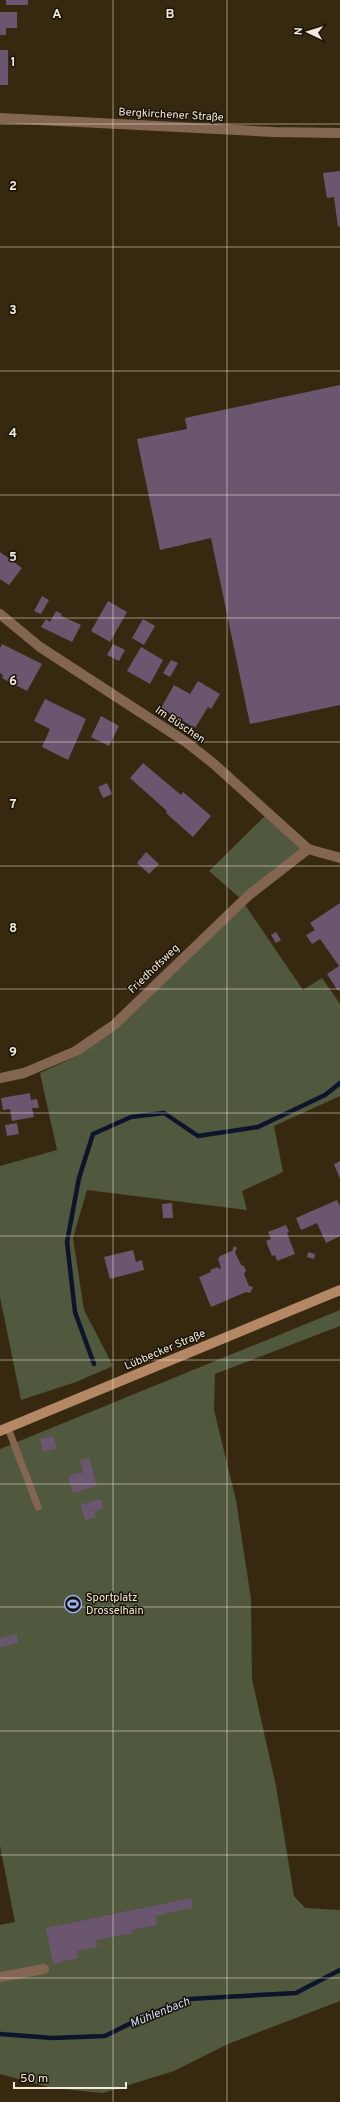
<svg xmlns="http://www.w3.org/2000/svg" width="340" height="2102" viewBox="0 0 340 2102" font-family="Overpass,sans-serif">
  <rect width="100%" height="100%" fill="#37290f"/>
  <g fill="#50583d">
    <polygon points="265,816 304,850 241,899 303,990 322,978 340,1004 340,1096 274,1126 283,1172 242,1191 247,1210 87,1190 73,1238 84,1310 113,1366 76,1382 21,1400 0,1297 0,1166 57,1150 40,1073 79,1055 241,899 209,871"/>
    <polygon points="340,1310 340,1326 215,1374 214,1410 236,1500 251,1599 252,1679 276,1786 294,1896 305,1908 340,1910 340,2001 228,2044 174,2071 103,2093 52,2088 0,2074 0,1925 15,1922 0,1846 0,1449"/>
  </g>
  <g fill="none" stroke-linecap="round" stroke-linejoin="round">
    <g stroke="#0c152c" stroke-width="4.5">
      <polyline points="94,1364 75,1312 67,1242 79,1178 93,1134 131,1117 164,1113 198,1136 258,1127 325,1095 340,1083"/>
      <polyline points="0,2034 52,2038 105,2036 145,2016 189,1999 296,1993 340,1970"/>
    </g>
  </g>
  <g fill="#6b5670">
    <rect x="6" y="0" width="22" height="5"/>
    <polygon points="0,12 17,12 17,28 6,28 6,35 0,35"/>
    <rect x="0" y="50" width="8" height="35"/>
    <polygon points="340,171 340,226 338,227 334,197 327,198 323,173"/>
    <polygon points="340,385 340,705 250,724 211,538 160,550 137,439 187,429 185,418"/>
    <polygon points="0,552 22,568 9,585 0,579"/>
    <polygon points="42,596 49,600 41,614 34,611"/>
    <polygon points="108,601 127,612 110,642 91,631"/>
    <polygon points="56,611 62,614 61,616 81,625 72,642 41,627 46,619 50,622"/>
    <polygon points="143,619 155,626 144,645 132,638"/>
    <polygon points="2,644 42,664 27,691 2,678 3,675 0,673 0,648"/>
    <polygon points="113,644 125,650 119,661 107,655"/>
    <polygon points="141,647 163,660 150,684 127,671"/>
    <polygon points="171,660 178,663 170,677 163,673"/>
    <polygon points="198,681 220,694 211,709 208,707 195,728 161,708 174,685 190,694"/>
    <polygon points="45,699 86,719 68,760 42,747 50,729 34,721"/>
    <polygon points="101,716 119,726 109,746 91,737"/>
    <polygon points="143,763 181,795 183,792 211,816 193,837 166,813 167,811 130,778"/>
    <polygon points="107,783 112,794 103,798 98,787"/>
    <polygon points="146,852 159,864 149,874 137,863"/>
    <polygon points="340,903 340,989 338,991 327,974 339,966 320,939 312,944 306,935 315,930 310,923"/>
    <polygon points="276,932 281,940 276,943 271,935"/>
    <polygon points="30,1093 31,1100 37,1099 39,1108 32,1108 34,1117 12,1121 10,1109 3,1110 1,1098"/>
    <polygon points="17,1123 19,1134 7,1136 5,1125"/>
    <polygon points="340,1161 340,1179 334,1164"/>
    <polygon points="337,1200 340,1206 340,1236 326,1243 317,1223 301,1230 296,1218"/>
    <polygon points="172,1203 173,1218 163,1218 162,1204"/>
    <polygon points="286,1225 289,1232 287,1233 295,1254 277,1261 275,1255 272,1256 266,1241 271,1239 268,1232"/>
    <polygon points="234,1246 237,1248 235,1252 241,1265 244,1266 246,1271 244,1274 249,1286 253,1287 250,1293 246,1292 211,1307 199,1277 211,1272 210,1270 218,1267 219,1269 221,1268 218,1259 220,1256 232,1251"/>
    <polygon points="133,1250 136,1262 142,1260 144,1270 110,1279 104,1257"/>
    <polygon points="308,1252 315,1254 314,1259 307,1257"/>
    <polygon points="53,1436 57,1449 43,1452 40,1439"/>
    <polygon points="89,1458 97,1486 73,1493 68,1476 83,1472 80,1460"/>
    <polygon points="101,1499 103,1509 94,1511 96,1517 85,1520 80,1505"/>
    <polygon points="17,1634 18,1643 0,1647 0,1638"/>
    <polygon points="191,1898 193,1908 155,1916 157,1925 132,1930 133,1933 96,1940 97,1947 77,1951 78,1958 53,1964 46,1928"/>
  </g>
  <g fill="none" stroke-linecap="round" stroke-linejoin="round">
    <polyline stroke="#836651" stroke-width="7" points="8,1428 38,1507"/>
    <g stroke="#836651" stroke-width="10">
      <polyline points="0,614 40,647 186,742 214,764 308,849 340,858"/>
      <polyline points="0,1078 24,1073 76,1051 114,1025 249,895 308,849"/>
      <polyline points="0,1977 44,1969"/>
    </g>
    <polyline stroke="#836651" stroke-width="10" points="0,118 274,132 340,133"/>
    <polyline stroke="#b48765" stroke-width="10" points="0,1431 340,1290"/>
  </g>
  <path fill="none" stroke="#f2e8d9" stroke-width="1" stroke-opacity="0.55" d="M 113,0 L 113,2102M 227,0 L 227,2102M 0,124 L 340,124M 0,247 L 340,247M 0,371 L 340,371M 0,495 L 340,495M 0,618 L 340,618M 0,742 L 340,742M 0,866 L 340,866M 0,989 L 340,989M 0,1113 L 340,1113M 0,1236 L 340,1236M 0,1360 L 340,1360M 0,1484 L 340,1484M 0,1607 L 340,1607M 0,1731 L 340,1731M 0,1855 L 340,1855M 0,1978 L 340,1978"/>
  <defs>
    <g id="stadium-ring" transform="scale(0.9)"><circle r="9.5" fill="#191308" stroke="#9db4fd" stroke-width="1.5"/><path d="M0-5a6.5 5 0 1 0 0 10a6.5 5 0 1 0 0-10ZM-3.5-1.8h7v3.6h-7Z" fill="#9db4fd"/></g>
  </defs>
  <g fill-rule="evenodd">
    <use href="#stadium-ring" x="73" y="1604"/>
  </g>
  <g text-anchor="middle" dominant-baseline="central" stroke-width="3" stroke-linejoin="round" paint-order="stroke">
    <g font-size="11" fill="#f2e8d9" stroke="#191308">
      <text transform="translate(171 115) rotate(3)">Bergkirchener Straße</text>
      <text transform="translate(180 725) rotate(34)">Im Büschen</text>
      <text transform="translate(154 969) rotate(-44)">Friedhofsweg</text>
      <text transform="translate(165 1350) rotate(-23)">Lübbecker Straße</text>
    </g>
    <g font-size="11" fill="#f2e8d9" stroke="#191308" text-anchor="start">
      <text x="86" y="1598">Sportplatz<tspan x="86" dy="13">Drosselhain</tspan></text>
    </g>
    <g font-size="12" font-style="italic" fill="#ccdcfb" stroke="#191308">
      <text transform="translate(160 2013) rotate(-22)">Mühlenbach</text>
    </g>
  </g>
  <g font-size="13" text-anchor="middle" font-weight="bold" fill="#f2e8d9" stroke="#191308" stroke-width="3" stroke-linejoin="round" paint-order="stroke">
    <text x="57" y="18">A</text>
    <text x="170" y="18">B</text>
    <text x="13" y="66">1</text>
    <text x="13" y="190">2</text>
    <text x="13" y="314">3</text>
    <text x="13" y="437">4</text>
    <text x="13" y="561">5</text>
    <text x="13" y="685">6</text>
    <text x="13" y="808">7</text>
    <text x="13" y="932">8</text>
    <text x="13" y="1056">9</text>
  </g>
  <g transform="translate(308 32) rotate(274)" stroke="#191308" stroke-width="3" paint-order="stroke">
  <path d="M0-3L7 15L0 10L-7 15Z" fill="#f2e8d9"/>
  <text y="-6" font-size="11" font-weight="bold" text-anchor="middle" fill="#f2e8d9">N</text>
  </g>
  <path d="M14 2082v6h112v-6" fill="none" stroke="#f2e8d9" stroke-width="2"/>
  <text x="20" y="2082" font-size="12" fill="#f2e8d9" stroke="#191308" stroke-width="3" paint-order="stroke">50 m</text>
</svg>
